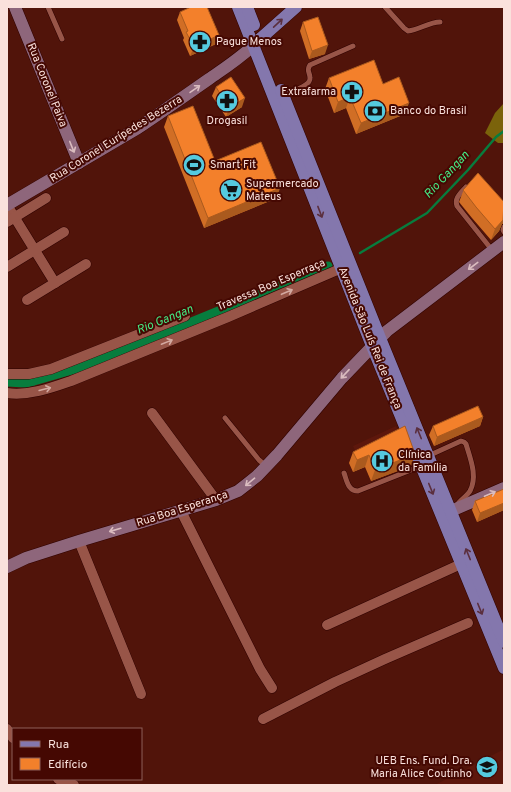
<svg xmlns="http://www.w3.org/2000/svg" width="511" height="792" viewBox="0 0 511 792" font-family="Overpass,sans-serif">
  <rect width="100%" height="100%" fill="#51140a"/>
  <g fill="#5d170c">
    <polygon points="396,426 401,438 359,459 353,446"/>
    <polygon points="504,749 504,785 435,785"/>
  </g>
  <polygon fill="#7b630b" points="504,103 504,143 498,143 485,133 495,113"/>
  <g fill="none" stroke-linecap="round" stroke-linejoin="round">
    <polyline stroke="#077d3e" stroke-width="2.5" points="360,253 427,213 468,170 496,137 504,131"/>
    <polyline stroke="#077d3e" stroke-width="9" points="7,382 25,383 34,381 79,368 328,266"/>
    <g stroke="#2f0200" stroke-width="6">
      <g id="lane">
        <polyline points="48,7 62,39"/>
        <path d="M 385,7 L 404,28 L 408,31 C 419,30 429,22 440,22"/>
        <path d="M 283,94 C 290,92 311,86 310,78 C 310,72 306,71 310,65 L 353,46"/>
        <path d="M 466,187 C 461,193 454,198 457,206 L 492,250"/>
        <polyline points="504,227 503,230 504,232"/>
        <polyline points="225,418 259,460 266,466"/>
        <path d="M 428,456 L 461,441 L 464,442 L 466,444 C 470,458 478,476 470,491 C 467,496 460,500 457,505"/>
        <path d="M 344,473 C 347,481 348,491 358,491 L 421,466"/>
      </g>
    </g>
    <g stroke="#2f0200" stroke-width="11">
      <g id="street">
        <polyline points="7,205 55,283"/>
        <polyline points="7,222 46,198"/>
        <polyline points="7,267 64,232"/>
        <polyline points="27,300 86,264"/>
        <polyline points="7,374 29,374 51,369 185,316"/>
        <path d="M 7,393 C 29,396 51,388 71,381 L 228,317 L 342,268"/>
        <polyline points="152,413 216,500"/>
        <polyline points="181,511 260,669 272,688"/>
        <polyline points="79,541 141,694"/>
        <polyline points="327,625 461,564"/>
        <polyline points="263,719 335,682 385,659 468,623"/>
        <polyline points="7,729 13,738"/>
        <polyline points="58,779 74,785"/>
      </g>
    </g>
    <g stroke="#2f0200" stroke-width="13">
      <g id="secondary">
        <polyline points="15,7 79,163"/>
        <path d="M 7,205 L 138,128 C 162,112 186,95 209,79 C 226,67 245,55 260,39"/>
        <polyline points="451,511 504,488"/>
        <polyline points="7,567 26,558 79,541 216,500 238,491 247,484 257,476 277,455 342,378 387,331 504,242"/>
      </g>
    </g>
    <g stroke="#2f0200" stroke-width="13">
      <g id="primary">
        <polyline points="238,7 372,346 504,668"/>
        <polyline points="247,7 254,25"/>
        <polyline points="260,39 296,7"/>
        <polyline points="281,90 380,338 504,642"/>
      </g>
    </g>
    <use href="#lane" stroke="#985548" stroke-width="5"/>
    <use href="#street" stroke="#985548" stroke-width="10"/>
    <use href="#secondary" stroke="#8e667b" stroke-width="12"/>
    <use href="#primary" stroke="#8477ad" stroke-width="12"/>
  </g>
  <g fill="#d16e25">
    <polygon points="180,12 219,35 216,44 190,56 183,40 184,38 177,20"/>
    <polygon points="303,22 325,54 309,59 300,31"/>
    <polygon points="329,78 383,84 405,114 356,134 346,108 334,113 325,89"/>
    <polygon points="216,87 242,107 226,117 212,96"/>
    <polygon points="168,116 215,161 277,198 204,228 164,127"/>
    <polygon points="464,189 504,202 504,223 502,224 499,231 491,240 472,218 459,202"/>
    <polygon points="483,417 480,426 434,446 429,435 433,426"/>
    <polygon points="353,452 415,454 411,466 371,481 365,467 353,472 349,463"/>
    <polygon points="504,489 504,510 477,522 472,510 475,501"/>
  </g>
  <g fill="#aa5a1e">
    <polygon points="219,35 216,44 190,56 194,47"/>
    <polygon points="328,45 325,54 309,59 312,51"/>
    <polygon points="350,97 346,108 334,113 338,102"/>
    <polygon points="245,98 242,107 226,117 229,108"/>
    <polygon points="409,103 405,114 356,134 361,123"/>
    <polygon points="280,188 277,198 204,228 208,218"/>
    <polygon points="504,216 504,223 502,224 499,231 491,240 495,229"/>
    <polygon points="483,417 480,426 434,446 437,437"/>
    <polygon points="415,454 411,466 371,481 375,470"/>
    <polygon points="369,455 365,467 353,472 357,460"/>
    <polygon points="504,503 504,510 477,522 480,513"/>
  </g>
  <g fill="#f3802b" stroke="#aa5a1e">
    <polygon points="191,7 207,7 219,35 194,47 186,32 188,31 180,12"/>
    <polygon points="318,17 328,45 312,51 303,22"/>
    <polygon points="374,60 383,84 399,77 409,103 361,123 350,97 338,102 329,78"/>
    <polygon points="231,77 245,98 229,108 216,87"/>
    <polygon points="193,106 215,161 261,142 280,188 208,218 168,116"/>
    <polygon points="478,173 504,202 503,220 495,229 476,207 463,190 464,189"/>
    <polygon points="478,406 483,417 437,437 433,426"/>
    <polygon points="405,426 415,454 375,470 369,455 357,460 353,452"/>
    <polygon points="504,489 504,503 480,513 475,501"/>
  </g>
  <defs><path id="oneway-shaft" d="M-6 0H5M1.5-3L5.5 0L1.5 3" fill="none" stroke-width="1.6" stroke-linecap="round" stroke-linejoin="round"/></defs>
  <g stroke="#5b2f3e">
    <use href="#oneway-shaft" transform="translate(278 23) rotate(-43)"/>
    <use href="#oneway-shaft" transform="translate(320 212) rotate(69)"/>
    <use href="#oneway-shaft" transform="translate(419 433) rotate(-112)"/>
    <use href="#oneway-shaft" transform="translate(431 489) rotate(68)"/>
    <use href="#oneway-shaft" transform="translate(468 554) rotate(-112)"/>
    <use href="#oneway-shaft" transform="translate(480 609) rotate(68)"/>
  </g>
  <g stroke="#dabcbf">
    <use href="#oneway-shaft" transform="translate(195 89) rotate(-35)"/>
    <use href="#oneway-shaft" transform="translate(72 147) rotate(68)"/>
    <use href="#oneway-shaft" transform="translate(473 266) rotate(143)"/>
    <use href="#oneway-shaft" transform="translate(345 374) rotate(133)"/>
    <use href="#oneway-shaft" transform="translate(250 482) rotate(140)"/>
    <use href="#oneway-shaft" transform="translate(490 494) rotate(-23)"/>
    <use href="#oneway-shaft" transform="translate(115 530) rotate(164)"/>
  </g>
  <g stroke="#d3a9a1">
    <use href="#oneway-shaft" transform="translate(287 292) rotate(-23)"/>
    <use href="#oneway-shaft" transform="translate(167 342) rotate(-22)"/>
    <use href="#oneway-shaft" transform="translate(45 389) rotate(-14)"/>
  </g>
  <defs>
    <g id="pharmacy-disc" transform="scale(1.15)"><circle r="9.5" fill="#55cadf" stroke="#450802"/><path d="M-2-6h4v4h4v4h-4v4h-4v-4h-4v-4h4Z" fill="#111"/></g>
    <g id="bank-disc" transform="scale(1.15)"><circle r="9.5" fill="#55cadf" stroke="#450802"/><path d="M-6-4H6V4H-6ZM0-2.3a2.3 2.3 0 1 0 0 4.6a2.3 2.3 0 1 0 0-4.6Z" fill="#111"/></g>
    <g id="stadium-disc" transform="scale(1.15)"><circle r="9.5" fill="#55cadf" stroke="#450802"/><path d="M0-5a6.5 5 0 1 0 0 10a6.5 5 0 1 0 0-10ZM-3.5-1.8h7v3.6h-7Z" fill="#111"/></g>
    <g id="supermarket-disc" transform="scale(1.15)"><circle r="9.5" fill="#55cadf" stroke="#450802"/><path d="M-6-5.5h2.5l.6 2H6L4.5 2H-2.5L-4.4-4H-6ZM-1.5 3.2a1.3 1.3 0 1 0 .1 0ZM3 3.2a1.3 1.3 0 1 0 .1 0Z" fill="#111"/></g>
    <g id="hospital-disc" transform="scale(1.15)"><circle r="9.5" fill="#55cadf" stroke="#450802"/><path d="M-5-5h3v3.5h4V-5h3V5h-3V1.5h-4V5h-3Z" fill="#111"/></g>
    <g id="school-disc" transform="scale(1.15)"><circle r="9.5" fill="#55cadf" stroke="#450802"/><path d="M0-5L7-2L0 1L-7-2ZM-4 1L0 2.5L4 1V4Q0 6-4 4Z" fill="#111"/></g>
  </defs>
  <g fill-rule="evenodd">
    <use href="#pharmacy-disc" x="200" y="42"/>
    <use href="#pharmacy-disc" x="352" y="92"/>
    <use href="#pharmacy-disc" x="227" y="101"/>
    <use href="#bank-disc" x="375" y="111"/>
    <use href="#stadium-disc" x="194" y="165"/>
    <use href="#supermarket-disc" x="231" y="190"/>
    <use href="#hospital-disc" x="382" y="461"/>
    <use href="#school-disc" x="487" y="767"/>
  </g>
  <g text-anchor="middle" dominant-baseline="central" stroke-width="4" stroke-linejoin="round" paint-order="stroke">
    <g font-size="11" fill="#fae1dc" stroke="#450802" text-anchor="start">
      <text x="216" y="42">Pague Menos</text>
      <text x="336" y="92" text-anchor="end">Extrafarma</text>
      <text x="390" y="111">Banco do Brasil</text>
      <text x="227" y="121" text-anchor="middle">Drogasil</text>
      <text x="210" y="165">Smart Fit</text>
      <text x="246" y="184">Supermercado<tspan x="246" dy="13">Mateus</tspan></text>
      <text x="398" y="455">Clínica<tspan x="398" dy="13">da Família</tspan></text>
      <text x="472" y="761" text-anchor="end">UEB Ens. Fund. Dra.<tspan x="472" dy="13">Maria Alice Coutinho</tspan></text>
    </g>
    <g font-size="11" fill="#fae1dc" stroke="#450802">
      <text transform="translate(47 85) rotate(68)">Rua Coronel Paiva</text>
      <text transform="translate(116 139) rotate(-32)">Rua Coronel Eurípedes Bezerra</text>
      <text transform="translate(271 285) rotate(-23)">Travessa Boa Esperraça</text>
      <text transform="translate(370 338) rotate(68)">Avenida São Luís Rei de França</text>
      <text transform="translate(182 509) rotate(-18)">Rua Boa Esperança</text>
    </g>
    <g font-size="12" font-style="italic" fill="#44ec85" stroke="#450802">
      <text transform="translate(447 175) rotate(-47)">Rio Gangan</text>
      <text transform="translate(165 320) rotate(-22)">Rio Gangan</text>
    </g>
  </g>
  <rect width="511" height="792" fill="none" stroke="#fae1dc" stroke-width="16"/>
  <rect x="12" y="728" width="130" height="52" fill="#450802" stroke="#8d5f59"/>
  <rect x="20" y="741" width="20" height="6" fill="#8477ad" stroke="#8d5f59"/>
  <text x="48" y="748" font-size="12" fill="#fae1dc">Rua</text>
  <rect x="20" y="758" width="20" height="12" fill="#f3802b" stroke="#8d5f59"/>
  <text x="48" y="768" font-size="12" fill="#fae1dc">Edifício</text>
</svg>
